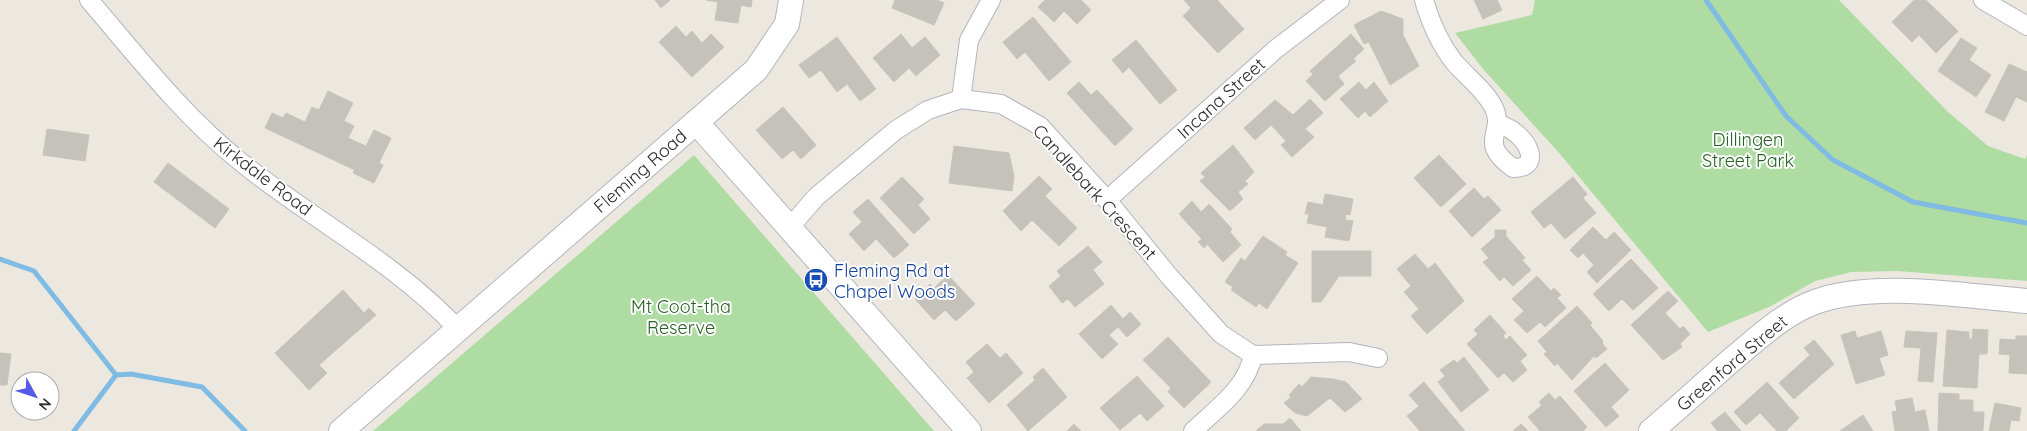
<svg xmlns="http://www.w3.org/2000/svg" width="2027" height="431" viewBox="0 0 2027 431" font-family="Quicksand,sans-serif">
  <rect width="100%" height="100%" fill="#ece8e0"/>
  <g fill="#afdca3">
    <polygon points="1535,0 1839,0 1947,111 1988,146 2025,159 2027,155 2027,281 1897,271 1851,272 1815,281 1771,306 1708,332 1560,154 1484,70 1455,33 1532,15"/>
    <polygon points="694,155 934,431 373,431"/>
  </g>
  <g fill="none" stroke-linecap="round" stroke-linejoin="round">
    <g stroke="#7fbbe2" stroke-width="5">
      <polyline points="1706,0 1786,116 1833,160 1913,202 2027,223"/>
      <polyline points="0,259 34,271 116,375"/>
      <polyline points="74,431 116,375 131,374 202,387 245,431"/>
    </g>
  </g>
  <g fill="#c5c2bb" stroke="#c7c4ba">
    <polygon points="655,0 670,0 661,8"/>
    <polygon points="706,0 752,0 751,7 741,5 738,23 715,20 718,2"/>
    <polygon points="895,0 937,0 944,3 934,25 892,8"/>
    <polygon points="1045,0 1081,0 1091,10 1077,24 1064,11 1054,22 1038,7"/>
    <polygon points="1184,0 1217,0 1244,29 1218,53 1183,16 1191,8"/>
    <polygon points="1474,0 1497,0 1502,10 1483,19"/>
    <polygon points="1914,0 1926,0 1958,31 1936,53 1919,35 1912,42 1892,22"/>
    <polygon points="1381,11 1403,19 1403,35 1419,66 1390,85 1369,42 1364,44 1354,25"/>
    <polygon points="1033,17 1071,62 1049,81 1025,52 1017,59 1003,42"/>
    <polygon points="676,26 686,37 692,31 702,43 711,34 724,47 692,77 659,42"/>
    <polygon points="901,34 912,48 925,37 940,55 916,76 909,68 894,82 873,58"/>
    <polygon points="1351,34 1364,49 1353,59 1356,61 1338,76 1344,84 1325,101 1306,81 1313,74 1310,71"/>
    <polygon points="837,37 876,89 860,101 847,84 837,92 821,70 809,78 799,65"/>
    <polygon points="1961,38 1977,48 1969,60 1991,75 1976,97 1938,71"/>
    <polygon points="1136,40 1177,90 1160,104 1129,67 1123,73 1112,60"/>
    <polygon points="2009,64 2027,72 2027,102 2016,97 2004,121 1985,112"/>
    <polygon points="1079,82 1091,95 1097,90 1133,129 1115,146 1067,93"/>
    <polygon points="1359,82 1366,90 1374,82 1388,101 1370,117 1365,111 1358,118 1340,99"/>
    <polygon points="328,91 353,103 344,121 354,126 348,138 366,146 374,130 391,138 379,163 383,165 374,183 353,173 355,170 265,128 272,113 283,118 286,113 305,122 312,107 319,110"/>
    <polygon points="1310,99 1323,113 1305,129 1314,137 1292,157 1281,145 1286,141 1271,125 1255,140 1244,128 1275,100 1293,115"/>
    <polygon points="783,107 816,145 801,159 793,150 782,159 756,130"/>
    <polygon points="47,129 89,135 85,161 43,155"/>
    <polygon points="1233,145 1254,172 1245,181 1248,184 1238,192 1243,199 1230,211 1200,181 1205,177 1201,173"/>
    <polygon points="954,146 1009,153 1014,176 1012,191 949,183"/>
    <polygon points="1439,155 1466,184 1441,207 1414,178"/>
    <polygon points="168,163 229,209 215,228 154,182"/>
    <polygon points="1039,176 1052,189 1045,196 1077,228 1059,246 1032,220 1021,231 1003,211"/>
    <polygon points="902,177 924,199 918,205 930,219 914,234 880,198"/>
    <polygon points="1573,177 1587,194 1583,198 1596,213 1565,239 1551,223 1544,228 1531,212"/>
    <polygon points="1474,188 1484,199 1488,196 1501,210 1472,237 1449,211"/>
    <polygon points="1325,194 1353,199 1350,215 1346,214 1345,220 1353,221 1349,241 1325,237 1327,227 1307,223 1309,214 1305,214 1308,202 1323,205"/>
    <polygon points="868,199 909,245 894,258 876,239 864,251 849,234 862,222 853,212"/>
    <polygon points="1192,201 1201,212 1209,204 1232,229 1230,232 1241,245 1223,262 1207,244 1204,248 1198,242 1202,239 1179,214"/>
    <polygon points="1593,227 1606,240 1614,232 1631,250 1597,283 1587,272 1594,265 1583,253 1578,258 1570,250"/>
    <polygon points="1495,230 1506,230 1506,236 1525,258 1522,260 1531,270 1513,286 1504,277 1500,281 1483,262 1489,258 1481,249 1495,237"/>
    <polygon points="1263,236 1287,252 1285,255 1298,263 1267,309 1259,303 1256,307 1231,290 1233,287 1225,282 1241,258 1245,261"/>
    <polygon points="1088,246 1102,262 1093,270 1104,284 1075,307 1068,299 1062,303 1049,286 1061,276 1057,271"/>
    <polygon points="1312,251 1371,251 1371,276 1339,276 1321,302 1312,302"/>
    <polygon points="1415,254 1428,269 1435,263 1464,301 1427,334 1411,316 1419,309 1404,292 1411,286 1397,269"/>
    <polygon points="1631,259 1658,288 1633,310 1622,299 1609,311 1593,294"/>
    <polygon points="948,275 975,304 956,321 945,310 934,320 915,299 930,284 934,288"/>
    <polygon points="1537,276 1551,291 1554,288 1561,295 1557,298 1566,308 1545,327 1540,322 1527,333 1514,320 1524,311 1512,299"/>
    <polygon points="343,290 364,313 369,308 376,315 319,365 327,373 309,390 275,353"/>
    <polygon points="1668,291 1678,301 1665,313 1680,329 1683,326 1690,334 1680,344 1682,347 1663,360 1631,325"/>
    <polygon points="1111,305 1123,319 1130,312 1141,324 1127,337 1118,327 1109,335 1118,344 1102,359 1079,334"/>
    <polygon points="1577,306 1592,323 1590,325 1603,341 1602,343 1607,349 1596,358 1594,356 1572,380 1557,363 1555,366 1544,354 1547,352 1538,341"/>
    <polygon points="1490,315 1506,333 1503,336 1506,340 1510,336 1527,355 1520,361 1527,370 1513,382 1504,373 1498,378 1467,344 1478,334 1474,330"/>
    <polygon points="1973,329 1988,330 1987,354 1979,354 1977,388 1943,386 1947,330 1969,332 1969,339 1972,339"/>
    <polygon points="1855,331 1857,338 1881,331 1888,355 1879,358 1885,375 1856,384 1841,335"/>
    <polygon points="1906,331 1937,333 1933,382 1918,381 1921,348 1904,347"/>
    <polygon points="2016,336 2027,336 2027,374 2009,373 2010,355 1999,354 2000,339 2016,340"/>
    <polygon points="1168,337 1211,382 1184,408 1168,392 1171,388 1143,360"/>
    <polygon points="1814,340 1834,364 1794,399 1779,383 1810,355 1804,348"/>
    <polygon points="987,344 1000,358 1006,353 1023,373 989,403 967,378 974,372 966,362"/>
    <polygon points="0,353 11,354 7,385 0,385"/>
    <polygon points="1464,357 1489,390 1461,412 1438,382 1445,376 1440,370 1454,360 1457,363"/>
    <polygon points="1605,363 1629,390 1611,407 1619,416 1606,427 1574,391"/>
    <polygon points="1043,368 1067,397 1028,431 1007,405 1035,380 1033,377"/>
    <polygon points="1137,376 1164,406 1147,421 1140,413 1120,430 1100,408"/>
    <polygon points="1311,377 1333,379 1346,382 1362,399 1345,412 1330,398 1307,416 1295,413 1284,403 1291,397 1289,395 1299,384 1302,387"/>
    <polygon points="1424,382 1465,431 1420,431 1407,416 1419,406 1409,395"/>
    <polygon points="1767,382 1799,418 1786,431 1777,431 1760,413 1746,425 1734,412"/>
    <polygon points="1549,393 1555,400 1560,396 1587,427 1583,431 1540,431 1528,417 1542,405 1539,402"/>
    <polygon points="1939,393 1959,394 1959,400 1973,400 1973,412 1984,412 1983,431 1938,431"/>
    <polygon points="1912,398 1915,412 1925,410 1929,431 1895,431 1892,412 1897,411 1895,401"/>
    <polygon points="1995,403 2021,408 2019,421 2011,420 2009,431 1989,431"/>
    <polygon points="1725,412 1741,431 1718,431 1711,423"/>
    <polygon points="1863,415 1873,431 1840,431"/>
    <polygon points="1290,418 1301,431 1256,431 1264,424 1283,424"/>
    <polygon points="1074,424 1081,431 1067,431"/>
    <polygon points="1521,424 1528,431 1513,431"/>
  </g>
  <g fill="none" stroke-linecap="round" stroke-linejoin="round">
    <g stroke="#b3b4be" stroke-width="20">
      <g id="street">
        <path d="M 89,0 C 137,56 183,116 242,163 C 313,220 395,262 458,329"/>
        <path d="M 1424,0 C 1430,21 1440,44 1454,62 C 1467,77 1485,90 1494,108 C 1506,134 1476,141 1513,168 C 1547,168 1524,130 1498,124"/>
        <polyline points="1983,0 2027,26"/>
        <polyline points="961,99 969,40 991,0"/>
        <polyline points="1107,200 1276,49 1340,0"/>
        <path d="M 790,227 L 816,197 L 896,130 L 928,110 L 961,99 L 1001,104 L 1040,126 L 1107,200 L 1169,276 L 1221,334 L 1253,355 C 1247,388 1216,409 1193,431"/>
        <polyline points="1253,355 1349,352 1378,358"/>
      </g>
    </g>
    <g stroke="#b3b4be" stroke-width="26">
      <g id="secondary">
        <polyline points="696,122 969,431"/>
        <polyline points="341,431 756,70 787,24 791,0"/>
        <path d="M 1651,431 C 1677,409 1702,386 1728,363 C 1755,341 1782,314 1815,302 C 1874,280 1964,296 2027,301"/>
      </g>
    </g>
    <use href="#street" stroke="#fff" stroke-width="18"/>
    <use href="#secondary" stroke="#fff" stroke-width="24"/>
  </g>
  <defs>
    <g id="bus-disc" transform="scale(1.25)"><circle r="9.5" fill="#1a4fb4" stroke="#fff"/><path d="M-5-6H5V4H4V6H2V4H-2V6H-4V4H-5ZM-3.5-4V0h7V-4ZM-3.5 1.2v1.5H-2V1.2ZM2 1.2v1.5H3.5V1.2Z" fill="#fff"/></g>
  </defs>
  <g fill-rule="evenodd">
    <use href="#bus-disc" x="816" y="280"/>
  </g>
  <g text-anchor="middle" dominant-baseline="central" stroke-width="4" stroke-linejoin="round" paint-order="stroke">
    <g font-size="18" fill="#2c2c2c" stroke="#fff">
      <text transform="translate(1221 98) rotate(-42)">Incana Street</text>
      <text transform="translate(640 171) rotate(-41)">Fleming Road</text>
      <text transform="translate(263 176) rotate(37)">Kirkdale Road</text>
      <text transform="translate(1095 192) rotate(48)">Candlebark Crescent</text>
      <text transform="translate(1732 363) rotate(-40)">Greenford Street</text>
    </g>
    <g font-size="18" fill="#286223" stroke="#fff">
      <text x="1748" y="139">Dillingen<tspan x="1748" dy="21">Street Park</tspan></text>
      <text x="681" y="306">Mt Coot-tha<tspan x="681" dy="21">Reserve</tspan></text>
    </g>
    <g font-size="18" fill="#164399" stroke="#fff" text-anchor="start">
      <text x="834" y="270">Fleming Rd at<tspan x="834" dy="21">Chapel Woods</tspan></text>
    </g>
  </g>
  <g transform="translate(35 396) rotate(130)"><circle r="24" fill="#ffffff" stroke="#ababab"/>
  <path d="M0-4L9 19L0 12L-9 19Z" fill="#525ae7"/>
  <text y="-8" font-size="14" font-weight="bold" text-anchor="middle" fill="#2c2c2c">N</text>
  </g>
</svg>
